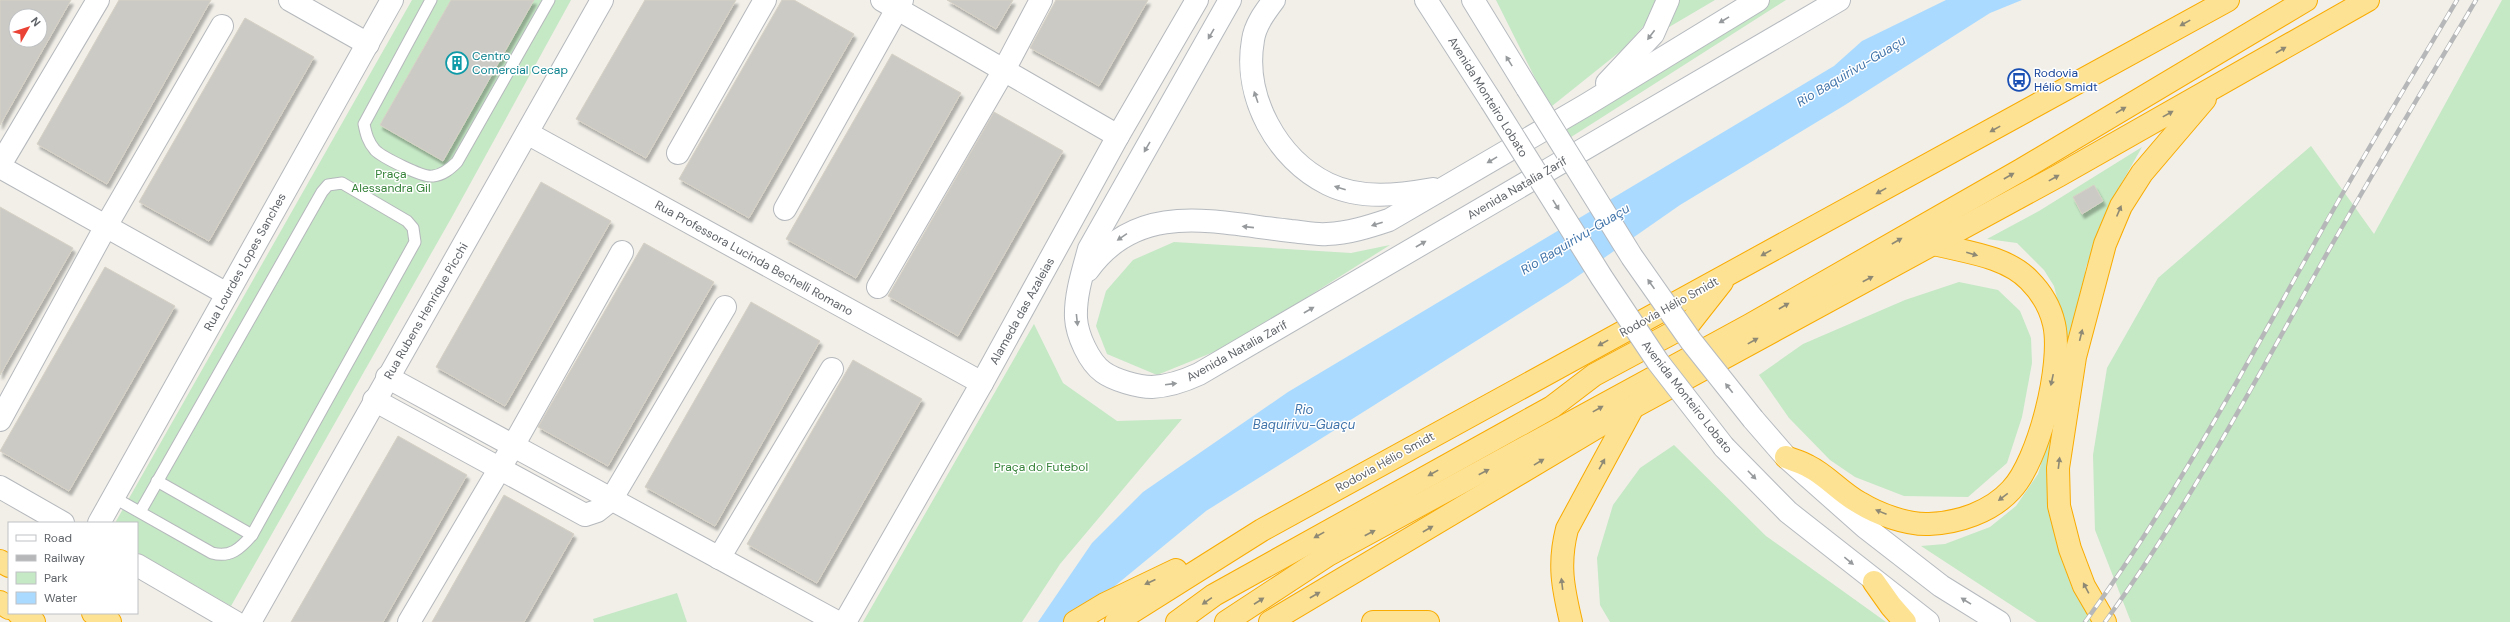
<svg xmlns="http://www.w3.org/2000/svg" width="2510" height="622" viewBox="0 0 2510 622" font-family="'DM Sans',sans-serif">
  <defs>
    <filter id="shadow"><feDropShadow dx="2.5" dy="4.5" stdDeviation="1" flood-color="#0004"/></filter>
  </defs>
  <rect width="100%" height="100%" fill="#f1efe8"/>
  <g fill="#c5e8c5">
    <polygon points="412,0 571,0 453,215 231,606 137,552 137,523 115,523"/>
    <polygon points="1496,0 1659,0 1649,20 1622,50 1552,106 1538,84"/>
    <polygon points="1679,0 1715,0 1664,30"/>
    <polygon points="1762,0 1786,0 1568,139 1562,129"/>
    <polygon points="2502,0 2510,0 2510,622 2131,622 2095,530 2093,455 2107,368 2158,278 2311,146 2374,234"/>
    <polygon points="2142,147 2112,200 2086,267 2055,487 2095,622 2037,622 1921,546 1945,544 1990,527 2016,506 2038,474 2057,410 2062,317 2054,286 2044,270 2017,243 1987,239 2039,211"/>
    <polygon points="1174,242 1351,253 1390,245 1231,345 1157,375 1107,354 1096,326 1106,291 1133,260"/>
    <polygon points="1959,282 1998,290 2020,311 2031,338 2032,363 2022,417 2007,463 1968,497 1904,496 1855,477 1830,460 1789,418 1759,375 1803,344 1905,300"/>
    <polygon points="1034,324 1063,383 1117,421 1182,419 1060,564 1022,622 863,622"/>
    <polygon points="1674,445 1766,536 1886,622 1610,622 1600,605 1597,558 1613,505 1640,468"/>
    <polygon points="677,593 687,622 594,622 593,619"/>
  </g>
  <polygon fill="#aadaff" points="1946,0 2022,0 1990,13 1845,105 1680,205 1568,283 1206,511 1099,599 1086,622 1038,622 1092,543 1143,492 1288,392 1834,66 1862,41"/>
  <g fill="#cccac5" stroke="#d6d1c6" fill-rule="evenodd" filter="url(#shadow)">
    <path d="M 0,0 L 71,0 L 0,125 ZM 16,16 L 40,16 L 40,40 L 16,40 Z"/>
    <polygon points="119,0 211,0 107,184 37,144"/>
    <polygon points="451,0 534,0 443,161 380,125"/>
    <polygon points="645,0 736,0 646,158 576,119"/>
    <polygon points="782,0 794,0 854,34 749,218 679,179"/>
    <polygon points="947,0 1013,0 996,29"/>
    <polygon points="1056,0 1148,0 1099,86 1030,48"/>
    <polygon points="245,18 314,57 209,241 139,202"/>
    <polygon points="892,54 961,93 856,278 786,239"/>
    <polygon points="994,112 1063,151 958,336 888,296"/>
    <polygon points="541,182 611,221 505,406 436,367"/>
    <polygon points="2094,185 2103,201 2082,214 2073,197"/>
    <polygon points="0,207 73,248 0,375"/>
    <polygon points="644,243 714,282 608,466 538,427"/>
    <polygon points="105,267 175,306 69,491 0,451"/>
    <polygon points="751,302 820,341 715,526 645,487"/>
    <polygon points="853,360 922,399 817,583 747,544"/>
    <polygon points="398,436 467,475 383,622 291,622"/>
    <polygon points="504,495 574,534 524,622 432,622"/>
  </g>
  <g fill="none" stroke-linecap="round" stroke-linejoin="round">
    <g stroke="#b5b8bc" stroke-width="13">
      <g id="service">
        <path d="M 431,0 L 364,124 C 366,134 368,142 375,150 C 382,157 423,178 433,176 C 443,175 450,169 457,162 L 549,0"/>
        <polyline points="157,481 252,535"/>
        <path d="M 113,497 L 212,553 C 230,558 240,549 252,535 L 415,242 L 413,228 L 407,221 L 342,183 L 328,185 L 322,192 L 140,512"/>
      </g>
    </g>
    <g stroke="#b5b8bc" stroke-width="24">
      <g id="minor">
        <polyline points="290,0 368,44"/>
        <polyline points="882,0 1118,136"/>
        <polyline points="527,133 982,383"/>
        <polyline points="678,153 765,0"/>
        <polyline points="0,165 98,0"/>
        <polyline points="0,167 227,294"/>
        <polyline points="785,209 902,0"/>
        <polyline points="878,287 1004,70 1041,0"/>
        <polyline points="387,377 837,622"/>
        <polyline points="374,400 585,515 597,511 611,500 725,307"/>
        <polyline points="0,420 106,226 222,26"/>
        <polyline points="0,487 63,523"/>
        <polyline points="99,523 392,0"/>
        <polyline points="719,558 832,369"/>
        <polyline points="137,565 235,622"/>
        <polyline points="250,622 602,0"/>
        <polyline points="409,622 513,446 622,252"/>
        <polyline points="845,622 982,383 1118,136 1197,0"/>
      </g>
    </g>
    <g stroke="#b6babf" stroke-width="24">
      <g id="secondary">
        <path d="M 1230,0 L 1089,249 C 1083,271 1075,295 1076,318 C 1077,335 1089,362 1103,372 C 1114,380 1138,387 1152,387 C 1170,386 1184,381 1199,374 L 1839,0"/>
        <path d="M 1274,0 C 1265,12 1255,25 1253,40 C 1243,97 1277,159 1328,184 C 1361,200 1399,195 1433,189"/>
        <polyline points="1426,0 1491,101"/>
        <polyline points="1473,0 1527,88"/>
        <polyline points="1607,83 1653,34 1668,0"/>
        <path d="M 1088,270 C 1139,199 1216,223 1291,231 C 1303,232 1315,235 1327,234 C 1349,233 1368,227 1389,220 L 1586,105 L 1758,0"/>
        <polyline points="1753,419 1786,457 1865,527 1941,586 1999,622"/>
        <polyline points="1724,447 1788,512 1928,622"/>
      </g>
    </g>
    <g stroke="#f9ab00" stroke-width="24">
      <g id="motorway">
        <path d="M 1786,457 C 1793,460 1801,462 1808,466 C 1827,475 1841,493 1860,503 C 1878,514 1907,525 1929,524 C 1958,523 1991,512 2011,490 C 2039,461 2063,363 2054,324 C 2050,306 2042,293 2029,280 C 2006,256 1965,252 1934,244"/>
        <polyline points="0,561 9,566"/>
        <polyline points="1874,582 1891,606 1905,622"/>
        <polyline points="0,602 9,608"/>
        <polyline points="18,613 34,622"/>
        <polyline points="93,613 110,622"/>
        <polyline points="1075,622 1105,604 1176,570"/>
        <polyline points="1116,622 1262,530 2228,0"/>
        <polyline points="1177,622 1214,595 1516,427 1552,407 1594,375 1689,324 1722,282"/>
        <polyline points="1226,622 1328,555 1750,325 2021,170 2306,0"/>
        <polyline points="1270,622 1604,423 2058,176 2368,0"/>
        <polyline points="1373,622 1428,622"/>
        <path d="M 1571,622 C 1563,588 1558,564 1567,529 L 1633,407"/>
        <polyline points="2105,622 2084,586 2070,549 2059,506 2058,468 2075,357 2105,244 2121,206 2142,173 2205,99"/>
      </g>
    </g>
    <use href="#service" stroke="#fff" stroke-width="11"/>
    <use href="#minor" stroke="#fff" stroke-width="22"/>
    <use href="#secondary" stroke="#fff" stroke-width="22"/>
    <use href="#motorway" stroke="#fde293" stroke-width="22"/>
    <g stroke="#b6b7b8" stroke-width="4.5">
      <g id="rail">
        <path d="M 2085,622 C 2170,506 2238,380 2308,255 C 2355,169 2407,85 2457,0"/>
        <path d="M 2105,622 C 2187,509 2253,385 2321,264 C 2371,175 2424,88 2476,0"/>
      </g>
    </g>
    <use href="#rail" stroke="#fff" stroke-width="3" stroke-dasharray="9" stroke-linecap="butt"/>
    <g stroke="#b6babf" stroke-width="24" stroke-linecap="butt">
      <g id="secondary-bridge">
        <polyline points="1527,88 1632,257 1691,341 1753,419"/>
        <polyline points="1491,101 1602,278 1658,362 1724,447"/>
      </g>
    </g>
    <use href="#secondary-bridge" stroke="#fff" stroke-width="22"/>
  </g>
  <defs><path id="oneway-solid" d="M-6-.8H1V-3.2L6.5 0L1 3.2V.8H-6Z"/></defs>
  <g fill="#979a9d">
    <use href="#oneway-solid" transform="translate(1724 20) rotate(149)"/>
    <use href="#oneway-solid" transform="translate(1211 34) rotate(120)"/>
    <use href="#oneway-solid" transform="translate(1651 35) rotate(127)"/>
    <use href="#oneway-solid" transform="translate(1509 61) rotate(-122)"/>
    <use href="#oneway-solid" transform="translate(1256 97) rotate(-109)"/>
    <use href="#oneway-solid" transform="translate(1147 147) rotate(120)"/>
    <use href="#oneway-solid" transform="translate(1492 160) rotate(149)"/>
    <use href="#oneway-solid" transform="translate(1340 188) rotate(-162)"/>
    <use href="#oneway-solid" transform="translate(1556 205) rotate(58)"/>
    <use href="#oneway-solid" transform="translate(1377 224) rotate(162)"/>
    <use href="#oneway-solid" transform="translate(1248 227) rotate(-174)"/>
    <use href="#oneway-solid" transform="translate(1122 237) rotate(146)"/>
    <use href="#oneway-solid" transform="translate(1421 244) rotate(-30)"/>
    <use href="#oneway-solid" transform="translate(1651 284) rotate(-125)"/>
    <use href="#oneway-solid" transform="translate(1309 310) rotate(-30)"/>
    <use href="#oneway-solid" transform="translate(1077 320) rotate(84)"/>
    <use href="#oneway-solid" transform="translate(1171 384) rotate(-7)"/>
    <use href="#oneway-solid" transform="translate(1729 388) rotate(-128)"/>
    <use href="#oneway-solid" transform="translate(1752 475) rotate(46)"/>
    <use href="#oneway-solid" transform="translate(1849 561) rotate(39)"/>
    <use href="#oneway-solid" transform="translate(1966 601) rotate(-148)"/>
  </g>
  <g fill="#8e8975">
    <use href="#oneway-solid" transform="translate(2185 23) rotate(151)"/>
    <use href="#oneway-solid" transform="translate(2281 50) rotate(-30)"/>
    <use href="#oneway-solid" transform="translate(2121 110) rotate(-31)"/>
    <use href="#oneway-solid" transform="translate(2168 114) rotate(-29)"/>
    <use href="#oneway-solid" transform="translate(1995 129) rotate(151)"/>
    <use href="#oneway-solid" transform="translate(2009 176) rotate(-30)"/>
    <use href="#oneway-solid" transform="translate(2054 178) rotate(-29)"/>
    <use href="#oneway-solid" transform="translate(1881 191) rotate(151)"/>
    <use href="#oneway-solid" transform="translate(2119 211) rotate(-67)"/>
    <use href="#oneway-solid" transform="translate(1897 241) rotate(-30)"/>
    <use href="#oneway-solid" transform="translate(1766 253) rotate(151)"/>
    <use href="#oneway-solid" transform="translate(1972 254) rotate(16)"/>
    <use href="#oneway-solid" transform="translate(1868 279) rotate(-28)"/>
    <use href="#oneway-solid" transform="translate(1784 306) rotate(-30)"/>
    <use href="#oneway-solid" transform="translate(2081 335) rotate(-76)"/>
    <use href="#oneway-solid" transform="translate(1753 341) rotate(-29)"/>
    <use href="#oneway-solid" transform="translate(1603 343) rotate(151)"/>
    <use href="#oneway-solid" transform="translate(2052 380) rotate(102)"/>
    <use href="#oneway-solid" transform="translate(1598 409) rotate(-29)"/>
    <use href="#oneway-solid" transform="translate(1539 462) rotate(-31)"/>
    <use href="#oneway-solid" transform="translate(2059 463) rotate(-83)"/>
    <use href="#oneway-solid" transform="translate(1602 464) rotate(-61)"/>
    <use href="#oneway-solid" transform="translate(1484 472) rotate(-28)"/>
    <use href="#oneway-solid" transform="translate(1433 473) rotate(151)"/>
    <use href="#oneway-solid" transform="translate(2003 497) rotate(143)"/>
    <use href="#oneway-solid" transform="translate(1881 512) rotate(-158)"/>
    <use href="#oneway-solid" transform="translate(1428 529) rotate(-30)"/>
    <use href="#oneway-solid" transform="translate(1370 533) rotate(-28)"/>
    <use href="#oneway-solid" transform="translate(1319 535) rotate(151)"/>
    <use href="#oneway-solid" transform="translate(1150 582) rotate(155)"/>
    <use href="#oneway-solid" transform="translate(1562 584) rotate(-97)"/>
    <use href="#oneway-solid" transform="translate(2086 588) rotate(-118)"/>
    <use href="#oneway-solid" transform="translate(1315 595) rotate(-30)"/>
    <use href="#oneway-solid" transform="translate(1207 601) rotate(145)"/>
    <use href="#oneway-solid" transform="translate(1259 601) rotate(-33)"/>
  </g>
  <defs>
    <g id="building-ring" transform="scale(1.15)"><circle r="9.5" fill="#fff" stroke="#0f9aa8" stroke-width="1.5"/><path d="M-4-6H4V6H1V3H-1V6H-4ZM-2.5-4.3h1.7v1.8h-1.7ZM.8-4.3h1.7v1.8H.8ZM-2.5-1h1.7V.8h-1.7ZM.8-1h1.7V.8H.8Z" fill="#0f9aa8"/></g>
    <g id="bus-ring" transform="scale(1.15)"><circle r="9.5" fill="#fff" stroke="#1a4fb4" stroke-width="1.5"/><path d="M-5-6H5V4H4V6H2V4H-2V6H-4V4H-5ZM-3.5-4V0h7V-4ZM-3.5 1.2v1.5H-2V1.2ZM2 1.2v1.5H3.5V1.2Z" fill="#1a4fb4"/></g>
  </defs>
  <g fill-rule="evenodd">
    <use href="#building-ring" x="457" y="63"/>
    <use href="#bus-ring" x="2019" y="80"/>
  </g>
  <g text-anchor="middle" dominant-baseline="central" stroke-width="3" stroke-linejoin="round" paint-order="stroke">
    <g font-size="12" fill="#0d838f" stroke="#fff" text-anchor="start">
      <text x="472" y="56">Centro<tspan x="472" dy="14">Comercial Cecap</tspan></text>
    </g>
    <g font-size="12" fill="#164399" stroke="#fff" text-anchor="start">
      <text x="2034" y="73">Rodovia<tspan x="2034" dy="14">Hélio Smidt</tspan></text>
    </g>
    <g font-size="12" fill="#5f6368" stroke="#fff">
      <text transform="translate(1488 97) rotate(58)">Avenida Monteiro Lobato</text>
      <text transform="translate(1517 188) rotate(-30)">Avenida Natalia Zarif</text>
      <text transform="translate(754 258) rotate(29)">Rua Professora Lucinda Bechelli Romano</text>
      <text transform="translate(245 262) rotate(-61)">Rua Lourdes Lopes Sanches</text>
      <text transform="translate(1669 307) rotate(-29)">Rodovia Hélio Smidt</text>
      <text transform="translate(426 311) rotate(-60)">Rua Rubens Henrique Picchi</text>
      <text transform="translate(1022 311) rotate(-61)">Alameda das Azaleias</text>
      <text transform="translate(1237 351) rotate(-29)">Avenida Natalia Zarif</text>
      <text transform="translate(1687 397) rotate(52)">Avenida Monteiro Lobato</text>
      <text transform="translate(1385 462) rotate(-29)">Rodovia Hélio Smidt</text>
    </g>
    <g font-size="12" fill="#348238" stroke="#fff">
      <text x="391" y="174">Praça<tspan x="391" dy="14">Alessandra Gil</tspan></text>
      <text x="1041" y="467">Praça do Futebol</text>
    </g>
    <g font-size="13" font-style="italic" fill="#4174aa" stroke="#fff">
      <text transform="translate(1851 71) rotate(-31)">Rio Baquirivu-Guaçu</text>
      <text transform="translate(1575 239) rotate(-31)">Rio Baquirivu-Guaçu</text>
      <text x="1304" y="409">Rio<tspan x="1304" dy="15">Baquirivu-Guaçu</tspan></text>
    </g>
  </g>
  <rect x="8" y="522" width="130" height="92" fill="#ffffff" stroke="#bfc1c3"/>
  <rect x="16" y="535" width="20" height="6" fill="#ffffff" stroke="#bfc1c3"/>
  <text x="44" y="542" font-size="12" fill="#5f6368">Road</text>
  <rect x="16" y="555" width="20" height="6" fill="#b6b7b8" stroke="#bfc1c3"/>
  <text x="44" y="562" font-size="12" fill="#5f6368">Railway</text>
  <rect x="16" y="572" width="20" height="12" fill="#c5e8c5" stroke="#bfc1c3"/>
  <text x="44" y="582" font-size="12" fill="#5f6368">Park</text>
  <rect x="16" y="592" width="20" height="12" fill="#aadaff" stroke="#bfc1c3"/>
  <text x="44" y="602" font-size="12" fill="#5f6368">Water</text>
  <g transform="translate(28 28) rotate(51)"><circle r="19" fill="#ffffff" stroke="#bfc1c3"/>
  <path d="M0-3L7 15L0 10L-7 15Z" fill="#ea4335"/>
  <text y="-6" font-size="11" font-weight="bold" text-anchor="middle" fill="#5f6368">N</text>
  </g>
</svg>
